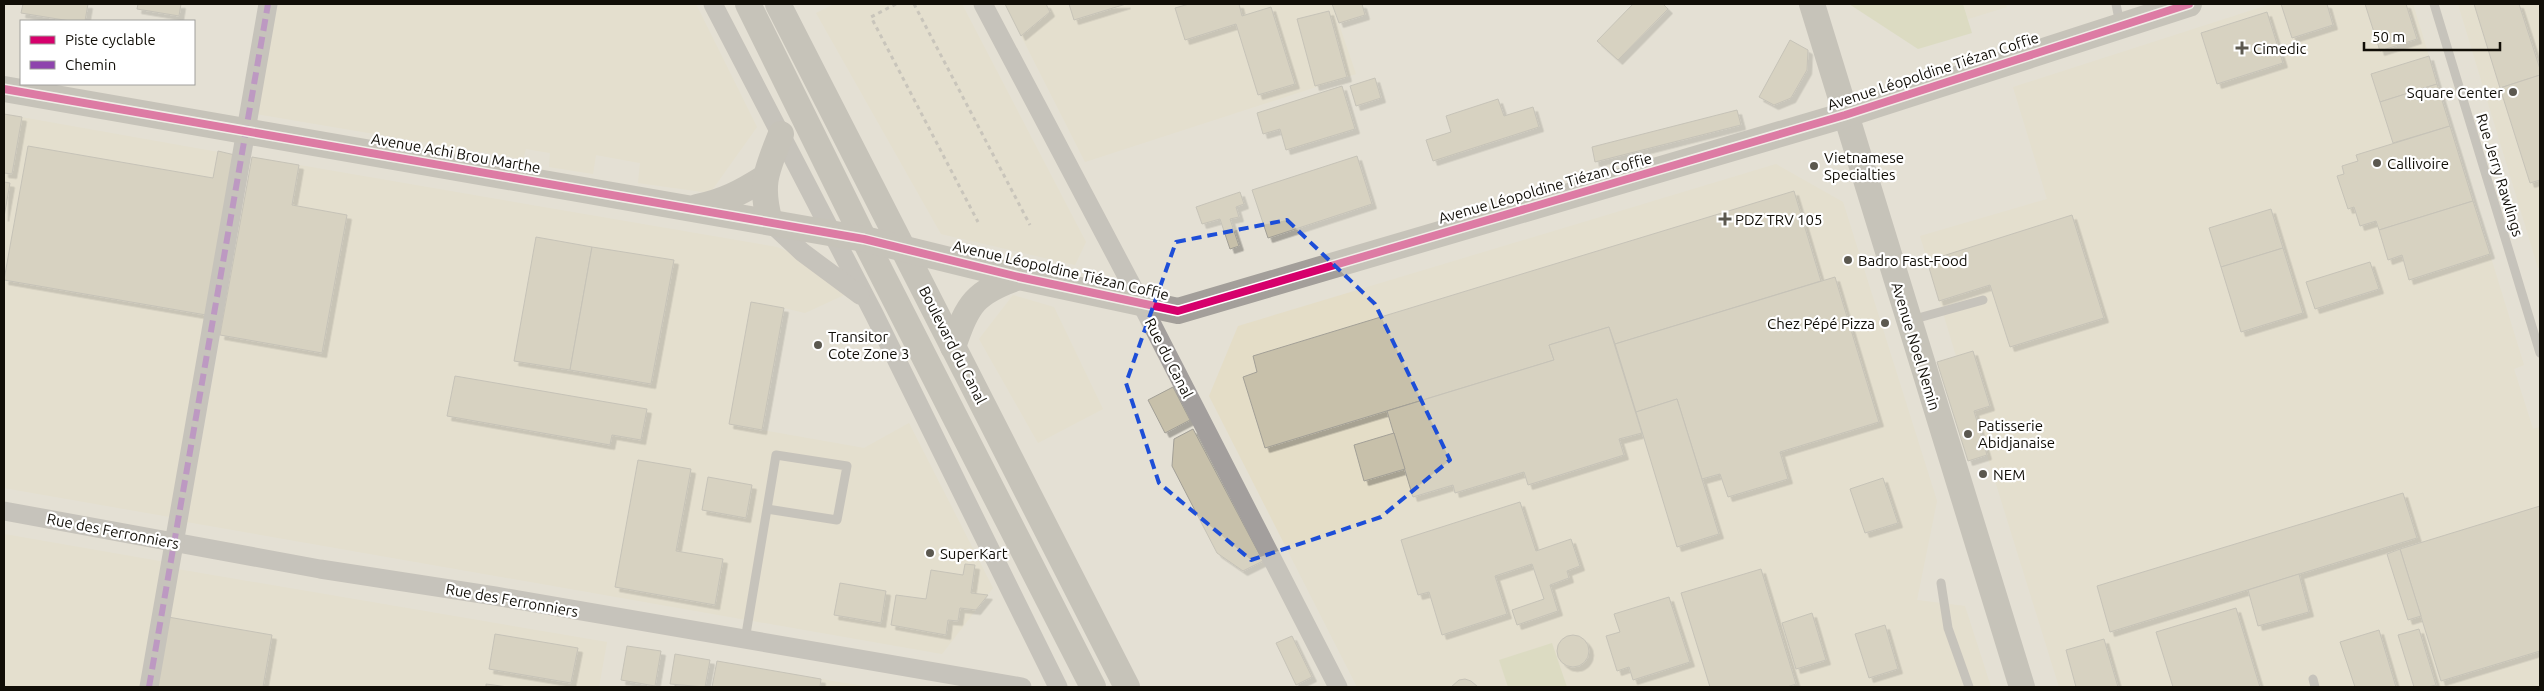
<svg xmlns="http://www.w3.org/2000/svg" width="2544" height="691" viewBox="0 0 2544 691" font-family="Ubuntu,sans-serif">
  <defs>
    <filter id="shadow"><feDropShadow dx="4.5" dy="4.5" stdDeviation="0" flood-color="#0004"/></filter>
  </defs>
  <rect width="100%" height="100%" fill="#e4e0d4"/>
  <g fill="#e4ddc7">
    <polygon points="276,4 696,4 757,127 710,193 638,183 640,163 596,155 593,174 549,167 550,153 526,149 523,159 256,114"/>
    <polygon points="834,4 962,4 1086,242 1075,265 941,234 816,13"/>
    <polygon points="1005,4 1332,4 1356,74 1085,162"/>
    <polygon points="1963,4 2006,4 2007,7 1968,19"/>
    <polygon points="2271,4 2413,4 2524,365 2514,369 2533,429 2540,427 2540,687 2059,687 1987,455 1968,461 1956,356 1920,236 2047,199 2013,87"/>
    <polygon points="2458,4 2540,4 2540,267 2538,268"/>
    <polygon points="4,114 235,155 170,517 4,488"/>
    <polygon points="252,157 777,247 796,255 844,295 805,313 784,308 762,430 864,448 909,423 993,588 942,654 187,522"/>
    <polygon points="1776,164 1843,202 1937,501 1917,600 1965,606 1991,687 1357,687 1209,396 1238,326"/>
    <polygon points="1013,295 1054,307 1103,409 1038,443 979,339"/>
    <polygon points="4,534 165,562 142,687 4,687"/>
    <polygon points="177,569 607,642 599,687 156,687"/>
    <polygon points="821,679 838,682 872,687 820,687"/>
  </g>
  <g fill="#d2d6ae">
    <polygon points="1849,4 1963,4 1972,33 1918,49"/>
    <polygon points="1552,643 1567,687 1508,687 1499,660"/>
  </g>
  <g fill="#c7c0aa" stroke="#a29f96" filter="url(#shadow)">
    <polygon points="23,4 88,4 85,21 70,21 21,13"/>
    <polygon points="138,4 181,4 179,16 137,9"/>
    <polygon points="1005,4 1046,4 1050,12 1021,36"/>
    <polygon points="1069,4 1126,4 1074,20"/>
    <polygon points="1189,4 1239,4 1242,16 1271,7 1295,84 1258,95 1236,24 1185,40 1175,8"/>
    <polygon points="1332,4 1362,4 1365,15 1339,23"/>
    <polygon points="1633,4 1663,4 1668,9 1618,60 1597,41"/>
    <polygon points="2281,4 2327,4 2333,25 2292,38"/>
    <polygon points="2365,4 2406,4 2417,39 2380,51"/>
    <polygon points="2474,4 2519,4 2540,69 2540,75 2500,88"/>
    <polygon points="1329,11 1347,77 1315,86 1297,19"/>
    <polygon points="2267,12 2283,63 2217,84 2201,33"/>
    <polygon points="1790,40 1808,50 1807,70 1791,98 1774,105 1759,97"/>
    <polygon points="2429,56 2437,84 2380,102 2371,74"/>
    <polygon points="2540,75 2540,180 2530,183 2500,88"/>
    <polygon points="1375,78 1381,98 1356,106 1350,86"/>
    <polygon points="2437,84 2450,126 2393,143 2380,102"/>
    <polygon points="1342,86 1355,129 1286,150 1280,129 1263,134 1257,113"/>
    <polygon points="1498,99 1504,116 1533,107 1539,127 1433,161 1426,140 1451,132 1446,116"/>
    <polygon points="1737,110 1741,125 1595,162 1592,147"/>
    <polygon points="4,114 22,117 12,174 4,173"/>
    <polygon points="2450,126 2473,201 2379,230 2376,221 2360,226 2354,207 2348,209 2337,176 2344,174 2342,166 2358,161 2356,155"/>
    <polygon points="28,146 213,178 218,151 235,155 206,315 4,280"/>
    <polygon points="1357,156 1372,204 1268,238 1252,190"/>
    <polygon points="252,157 299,165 292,205 347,215 322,353 220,335"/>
    <polygon points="4,182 10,183 4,217"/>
    <polygon points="1794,191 1821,281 1615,344 1609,327 1549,345 1554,360 1265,448 1243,377 1257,372 1253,356"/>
    <polygon points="1240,192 1244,204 1236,207 1239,217 1230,219 1239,246 1230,249 1220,219 1202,224 1196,207"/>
    <polygon points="2473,201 2490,254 2409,280 2402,255 2388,260 2379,230"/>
    <polygon points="2271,209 2283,248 2221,267 2209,228"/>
    <polygon points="2072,215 2104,318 2010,347 1990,285 1939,301 1927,261"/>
    <polygon points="536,237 592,247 570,370 514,361"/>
    <polygon points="592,247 674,260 651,384 570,370"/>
    <polygon points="2283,248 2303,313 2241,332 2221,267"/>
    <polygon points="2370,262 2379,289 2315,309 2306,282"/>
    <polygon points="1835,277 1879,422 1780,452 1788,479 1728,497 1720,474 1702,479 1677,399 1636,412 1615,344"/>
    <polygon points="751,302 784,308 762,430 729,424"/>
    <polygon points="1609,327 1642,433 1619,439 1624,455 1528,485 1524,472 1455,493 1453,485 1413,497 1387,411 1554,360 1549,345"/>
    <polygon points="1973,351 1990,406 1974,411 1987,455 1968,461 1937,362"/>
    <polygon points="455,376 647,409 641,440 612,435 610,445 447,416"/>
    <polygon points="1173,387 1190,420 1165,433 1148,400"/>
    <polygon points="1677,399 1719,534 1677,547 1636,412"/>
    <polygon points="1193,429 1263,561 1243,571 1217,553 1172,466 1174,439"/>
    <polygon points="1394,433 1405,469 1364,481 1354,445"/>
    <polygon points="638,460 691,469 676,551 723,559 715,605 615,587"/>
    <polygon points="708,477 752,485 746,518 702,510"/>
    <polygon points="1883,478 1898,523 1865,533 1850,489"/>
    <polygon points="2403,493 2417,538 2110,632 2097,586"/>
    <polygon points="1520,502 1536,551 1571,539 1580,566 1567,571 1569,578 1550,585 1558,611 1517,625 1512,610 1544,599 1532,564 1495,576 1507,614 1442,635 1429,592 1418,595 1401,540"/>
    <polygon points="2540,506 2540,651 2441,681 2400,549"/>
    <polygon points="2400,549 2421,616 2408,620 2387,554"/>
    <polygon points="965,564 975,565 971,593 988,595 976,610 960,608 958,621 948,620 946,635 891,625 896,595 926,599 931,570 963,575"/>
    <polygon points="1761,569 1796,684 1787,687 1710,687 1681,593"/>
    <polygon points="2299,574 2309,612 2258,626 2248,590"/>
    <polygon points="840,583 886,591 881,623 834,615"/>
    <polygon points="1669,597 1690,662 1633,680 1629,667 1617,671 1606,636 1620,632 1614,614"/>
    <polygon points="2236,608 2260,687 2173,687 2156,632"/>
    <polygon points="1812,613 1826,660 1796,669 1782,623"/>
    <polygon points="168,617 272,635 263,687 156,687"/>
    <polygon points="1885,625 1898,669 1869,678 1855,634"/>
    <polygon points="2419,629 2436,685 2428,687 2414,687 2398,635"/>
    <polygon points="2379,630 2396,687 2355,687 2340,642"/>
    <polygon points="495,634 578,648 571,683 489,669"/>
    <circle cx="1573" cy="651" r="16"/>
    <polygon points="1292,636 1312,677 1296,685 1276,643"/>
    <polygon points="2104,639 2118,687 2076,687 2066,650"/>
    <polygon points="627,646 661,651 655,686 621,680"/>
    <polygon points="675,654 710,660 705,687 670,684"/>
    <polygon points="717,661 821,679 820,687 712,687"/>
    <polygon points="1465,679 1471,681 1478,687 1451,687 1459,680"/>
    <polygon points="486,684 508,687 486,687"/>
  </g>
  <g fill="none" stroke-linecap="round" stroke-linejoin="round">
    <g stroke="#a8a49e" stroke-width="3" stroke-dasharray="4 4" stroke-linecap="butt">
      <polyline points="896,4 871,17 978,222"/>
      <polyline points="914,4 1030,225"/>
    </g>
    <g stroke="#a39f9d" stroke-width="9">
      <polyline points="2116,4 2120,24"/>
      <polyline points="2434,4 2540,353"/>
      <polyline points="1911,320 1983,300"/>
      <polyline points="1941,583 1948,628 1969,687"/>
      <polyline points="745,640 776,455 847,466 837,520 767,509"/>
      <polyline points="2313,679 2315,687"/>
    </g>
    <g stroke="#a39f9d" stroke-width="19">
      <polyline points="713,4 874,314 1058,687"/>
      <polyline points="983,4 1141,303 1338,687"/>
      <polyline points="771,223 802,252 860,295"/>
      <polyline points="4,511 320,569 495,596 1022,687"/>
      <polyline points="149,687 268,4"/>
    </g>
    <g stroke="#a39f9a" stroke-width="26">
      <polyline points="748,4 864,239 1093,687"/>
      <polyline points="778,4 1127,687"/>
      <polyline points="1812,4 2022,687"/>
      <polyline points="4,89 864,239 1019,277 1178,311 1845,115 2189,4"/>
      <path d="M 697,207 C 723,202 742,192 764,178"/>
      <path d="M 770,222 C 759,183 767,170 781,134"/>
      <path d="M 953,347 C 968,303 975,292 1019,277"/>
    </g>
    <polyline stroke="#8e44ad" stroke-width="6" stroke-dasharray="12 6" stroke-linecap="butt" points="149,687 268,4"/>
    <g stroke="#fff" stroke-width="11">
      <polyline id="cycleway" points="4,89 864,239 1019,277 1178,311 1845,115 2189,4"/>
    </g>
    <use href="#cycleway" stroke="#d6006c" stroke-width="8"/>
  </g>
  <path d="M0 0H2544V691H0ZM 1287,220 L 1375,304 L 1450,460 L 1381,517 L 1251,560 L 1159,483 L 1126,383 L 1176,242 Z" fill="#e4e0d4" fill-opacity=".55" fill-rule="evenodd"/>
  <path fill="none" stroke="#1d4ed8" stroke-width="4" stroke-dasharray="10 6" stroke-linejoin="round" d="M 1287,220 L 1375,304 L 1450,460 L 1381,517 L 1251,560 L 1159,483 L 1126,383 L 1176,242 Z"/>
  <g fill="#5b584f" stroke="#fff" stroke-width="2">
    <path d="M2239.5 40.5h5v5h5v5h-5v5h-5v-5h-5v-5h5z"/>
    <circle cx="2513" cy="92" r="5"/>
    <circle cx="2377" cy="163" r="5"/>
    <circle cx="1814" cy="166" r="5"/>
    <path d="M1722.5 211.5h5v5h5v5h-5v5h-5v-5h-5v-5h5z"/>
    <circle cx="1848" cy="260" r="5"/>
    <circle cx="1885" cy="323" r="5"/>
    <circle cx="818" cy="345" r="5"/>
    <circle cx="1968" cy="434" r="5"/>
    <circle cx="1983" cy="474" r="5"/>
    <circle cx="930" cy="553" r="5"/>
  </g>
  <g text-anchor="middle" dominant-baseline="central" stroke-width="4.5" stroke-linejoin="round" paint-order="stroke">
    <g font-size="15" fill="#110e07" stroke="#fff" text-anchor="start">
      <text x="2253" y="48">Cimedic</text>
      <text x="2503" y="92" text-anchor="end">Square Center</text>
      <text x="1824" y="157">Vietnamese<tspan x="1824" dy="17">Specialties</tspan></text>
      <text x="2387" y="163">Callivoire</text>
      <text x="1735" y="219">PDZ TRV 105</text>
      <text x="1858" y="260">Badro Fast-Food</text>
      <text x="1875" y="323" text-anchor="end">Chez Pépé Pizza</text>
      <text x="828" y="336">Transitor<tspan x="828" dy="17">Cote Zone 3</tspan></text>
      <text x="1978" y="425">Patisserie<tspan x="1978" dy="17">Abidjanaise</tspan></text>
      <text x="1993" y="474">NEM</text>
      <text x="940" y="553">SuperKart</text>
    </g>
    <g font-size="15" fill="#110e07" stroke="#fff">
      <text transform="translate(1933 71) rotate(-18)">Avenue Léopoldine Tiézan Coffie</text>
      <text transform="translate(456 153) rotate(10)">Avenue Achi Brou Marthe</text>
      <text transform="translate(2500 175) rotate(73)">Rue Jerry Rawlings</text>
      <text transform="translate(1545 188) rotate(-16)">Avenue Léopoldine Tiézan Coffie</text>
      <text transform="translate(1061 270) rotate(13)">Avenue Léopoldine Tiézan Coffie</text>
      <text transform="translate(953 345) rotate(63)">Boulevard du Canal</text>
      <text transform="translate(1916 346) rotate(73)">Avenue Noel Nemin</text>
      <text transform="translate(1169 358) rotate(63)">Rue du Canal</text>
      <text transform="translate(113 531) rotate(11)">Rue des Ferronniers</text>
      <text transform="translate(512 600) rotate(10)">Rue des Ferronniers</text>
    </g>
  </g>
  <rect width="2544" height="691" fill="none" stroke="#110e07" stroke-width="10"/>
  <rect x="20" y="20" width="175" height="65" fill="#ffffff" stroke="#a09f9c"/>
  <rect x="30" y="36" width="25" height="8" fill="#d6006c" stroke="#a09f9c"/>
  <text x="65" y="45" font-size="15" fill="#110e07">Piste cyclable</text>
  <rect x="30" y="61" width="25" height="8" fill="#8e44ad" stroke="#a09f9c"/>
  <text x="65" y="70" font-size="15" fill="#110e07">Chemin</text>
  <path d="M2364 42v8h136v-8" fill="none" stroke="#110e07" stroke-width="2.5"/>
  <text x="2372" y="42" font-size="15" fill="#110e07" stroke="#ffffff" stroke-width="4" paint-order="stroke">50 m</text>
</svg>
